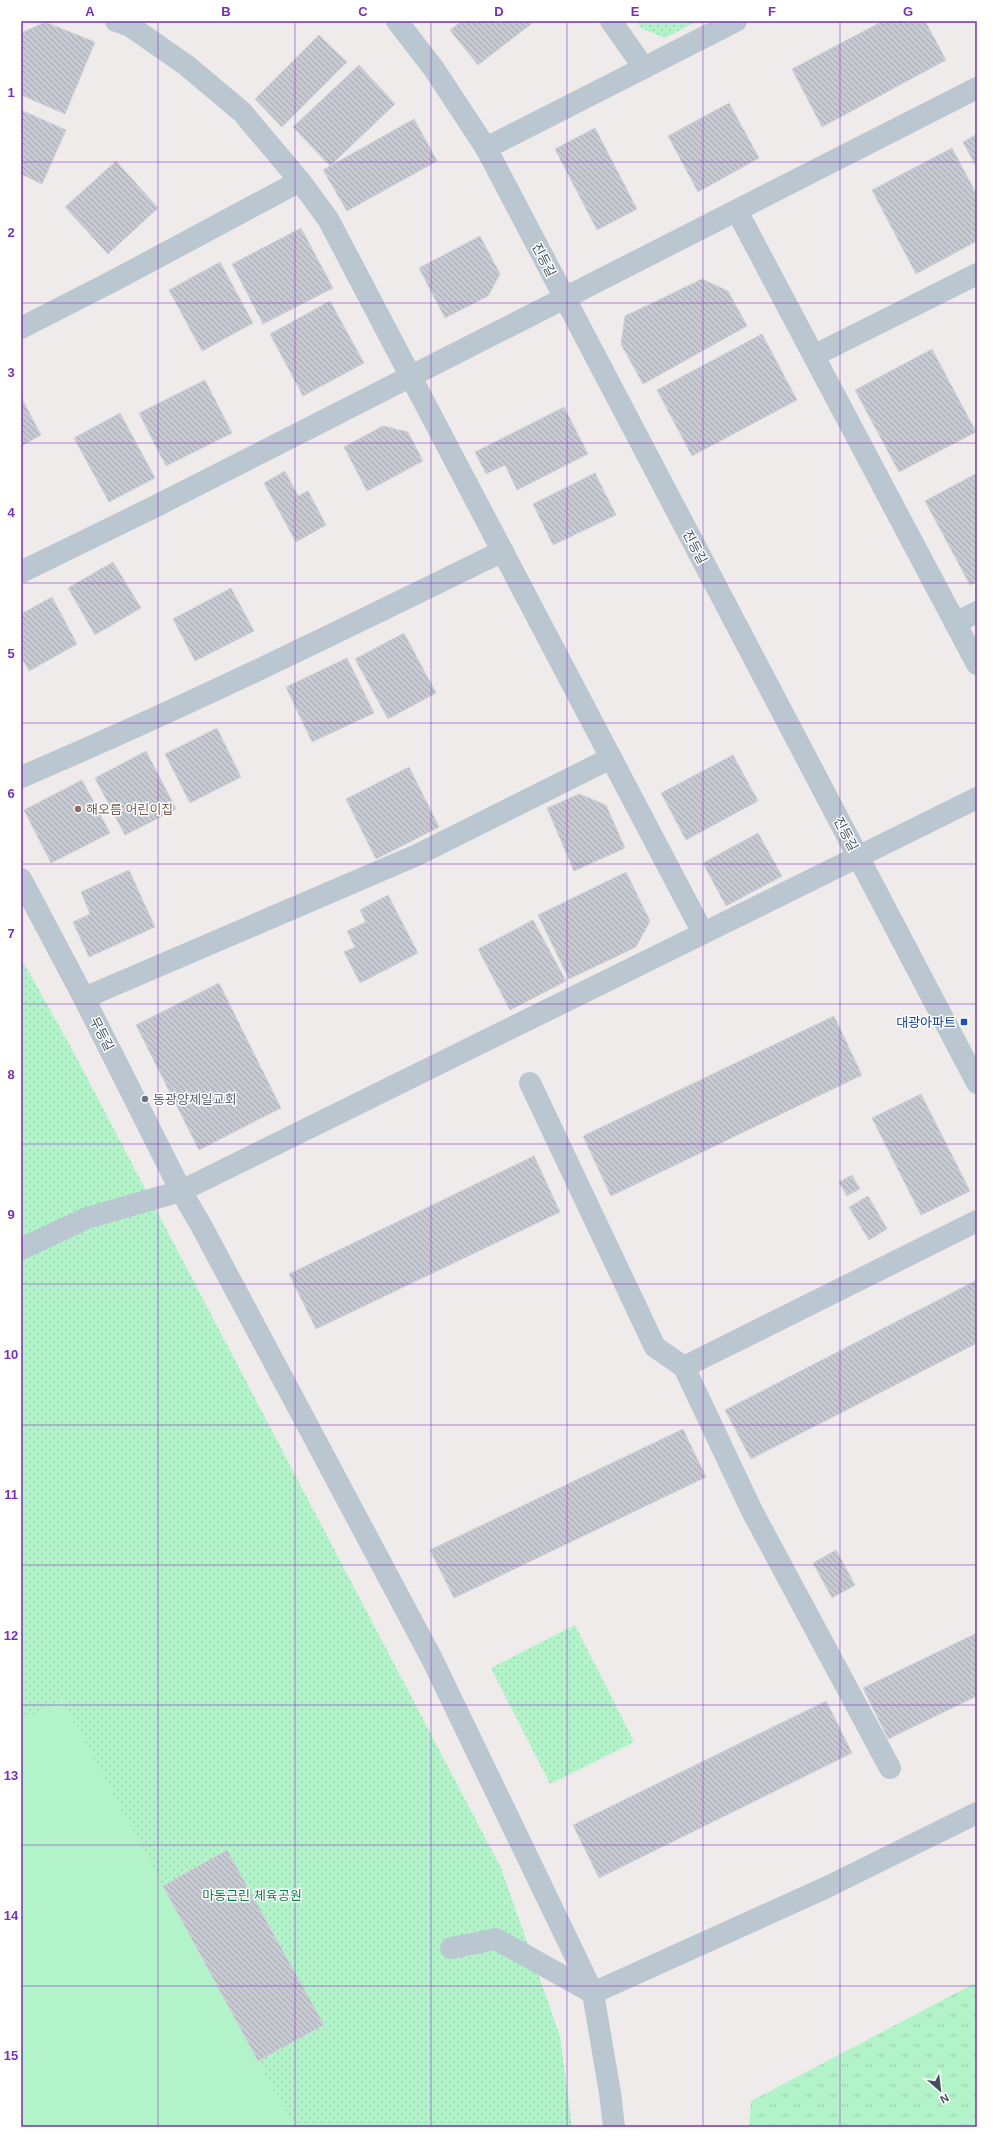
<svg xmlns="http://www.w3.org/2000/svg" width="998" height="2148" viewBox="0 0 998 2148" font-family="Helvetica,'Noto Sans KR',sans-serif">
  <defs>
    <pattern id="grass-tufts" width="24" height="20" patternUnits="userSpaceOnUse"><rect width="24" height="20" fill="#b3f3ca"/><path d="M3 7l-1-3M5 7V3M7 7l1-3M15 17l-1-3M17 17v-4M19 17l1-3" fill="none" stroke="#9bd2b0"/></pattern>
    <pattern id="park-dots" width="8" height="8" patternUnits="userSpaceOnUse"><rect width="8" height="8" fill="#b3f3ca"/><path d="M2 2h.1M6 6h.1" fill="none" stroke="#9bd2b0" stroke-width="1.8" stroke-linecap="round"/></pattern>
    <pattern id="building-back-hatch" width="6" height="6" patternUnits="userSpaceOnUse"><rect width="6" height="6" fill="#c7cad2"/><path d="M-1 5l2 2M0 0l6 6M5-1l2 2" fill="none" stroke="#a3a6ad"/></pattern>
  </defs>
  <rect width="100%" height="100%" fill="#efebeb"/>
  <polygon fill="url(#grass-tufts)" points="977,1982 977,2127 749,2127 751,2101"/>
  <g fill="url(#park-dots)">
    <polygon points="636,21 698,21 665,38 641,28"/>
    <polygon points="21,958 73,1051 501,1868 560,2036 572,2127 21,2127"/>
    <polygon points="575,1625 634,1742 550,1784 491,1668"/>
  </g>
  <polygon fill="#b3f3ca" points="62,1700 294,2127 21,2127 21,1722"/>
  <g fill="url(#building-back-hatch)" stroke="#cfd2d8">
    <polygon points="462,21 535,21 478,65 450,30"/>
    <polygon points="883,21 925,21 946,60 822,127 792,69"/>
    <polygon points="45,22 95,42 65,114 21,95 21,33"/>
    <polygon points="319,35 347,62 282,127 255,99"/>
    <polygon points="359,65 395,104 330,166 293,127"/>
    <polygon points="729,103 759,158 698,192 668,136"/>
    <polygon points="21,110 66,130 42,184 21,174"/>
    <polygon points="414,119 437,161 347,211 323,170"/>
    <polygon points="595,128 637,209 597,230 555,149"/>
    <polygon points="977,134 977,168 963,142"/>
    <polygon points="952,148 977,195 977,241 916,274 872,190"/>
    <polygon points="116,161 158,208 108,254 65,207"/>
    <polygon points="301,228 333,288 263,324 232,264"/>
    <polygon points="480,236 500,274 488,296 445,318 419,268"/>
    <polygon points="220,262 253,323 202,351 169,290"/>
    <polygon points="702,279 728,291 747,326 643,384 621,344 625,316"/>
    <polygon points="330,301 364,363 303,396 270,334"/>
    <polygon points="762,334 797,400 692,456 657,390"/>
    <polygon points="932,349 976,432 899,472 855,390"/>
    <polygon points="205,380 232,433 166,466 139,413"/>
    <polygon points="21,397 41,435 21,446"/>
    <polygon points="564,407 588,454 517,490 505,465 486,474 475,452"/>
    <polygon points="120,413 155,478 109,502 74,438"/>
    <polygon points="383,426 408,432 423,461 367,491 344,447"/>
    <polygon points="285,471 298,496 308,491 326,525 296,542 264,483"/>
    <polygon points="595,473 616,515 553,545 533,504"/>
    <polygon points="977,473 977,582 970,585 925,501"/>
    <polygon points="113,562 141,608 95,635 68,588"/>
    <polygon points="231,588 254,631 195,661 173,619"/>
    <polygon points="52,597 77,644 29,671 21,657 21,614"/>
    <polygon points="404,633 436,693 388,719 355,659"/>
    <polygon points="347,658 374,713 312,742 286,687"/>
    <polygon points="217,728 241,777 190,803 165,754"/>
    <polygon points="146,751 176,809 125,835 95,778"/>
    <polygon points="733,755 758,801 686,840 661,793"/>
    <polygon points="409,767 439,827 376,859 346,799"/>
    <polygon points="82,780 110,833 51,863 24,810"/>
    <polygon points="579,794 606,805 625,848 574,871 547,808"/>
    <polygon points="758,833 782,876 726,906 703,863"/>
    <polygon points="129,870 155,927 89,957 73,922 90,914 81,892"/>
    <polygon points="626,872 650,921 636,947 569,979 538,915"/>
    <polygon points="388,895 418,953 360,983 344,952 355,947 347,931 366,922 360,910"/>
    <polygon points="533,920 566,981 510,1010 478,949"/>
    <polygon points="219,983 281,1108 199,1150 136,1025"/>
    <polygon points="834,1016 862,1075 611,1196 583,1136"/>
    <polygon points="921,1094 970,1191 921,1215 872,1118"/>
    <polygon points="534,1156 560,1212 316,1329 289,1274"/>
    <polygon points="852,1175 860,1189 847,1196 839,1182"/>
    <polygon points="868,1196 887,1229 869,1240 849,1207"/>
    <polygon points="977,1280 977,1343 751,1459 725,1410"/>
    <polygon points="683,1429 706,1477 454,1598 430,1550"/>
    <polygon points="836,1550 855,1585 832,1598 813,1563"/>
    <polygon points="977,1633 977,1696 888,1739 863,1688"/>
    <polygon points="826,1701 852,1753 599,1878 573,1825"/>
    <polygon points="227,1850 324,2025 258,2061 163,1886"/>
  </g>
  <g fill="none" stroke-linecap="round" stroke-linejoin="round">
    <g stroke="#bac7d0" stroke-width="22">
      <polyline points="116,21 130,26 186,65 242,112 300,181 328,219 703,933"/>
      <polyline points="397,21 434,69 486,148 977,1083"/>
      <polyline points="611,21 644,68"/>
      <polyline points="486,148 736,21"/>
      <polyline points="737,211 977,664"/>
      <polyline points="21,328 115,280 300,181"/>
      <polyline points="815,355 977,274"/>
      <polyline points="21,572 156,506 977,88"/>
      <polyline points="955,623 977,612"/>
      <path d="M 21,777 C 184,708 344,629 503,551"/>
      <polyline points="21,879 84,998 181,1191 202,1227 432,1659 593,1993 610,2093 614,2127"/>
      <polyline points="84,998 417,855 611,758"/>
      <polyline points="530,1083 655,1347 684,1367 977,1221"/>
      <polyline points="21,1249 87,1218 181,1191 977,798"/>
      <polyline points="684,1367 752,1511 890,1768"/>
      <polyline points="451,1948 496,1939 593,1993 825,1888 977,1813"/>
    </g>
  </g>
  <path fill="none" stroke="#7b2cbf" stroke-width="1" stroke-opacity="0.55" d="M 158,21 L 158,2127M 295,21 L 295,2127M 431,21 L 431,2127M 567,21 L 567,2127M 703,21 L 703,2127M 840,21 L 840,2127M 21,162 L 977,162M 21,303 L 977,303M 21,443 L 977,443M 21,583 L 977,583M 21,723 L 977,723M 21,864 L 977,864M 21,1004 L 977,1004M 21,1144 L 977,1144M 21,1284 L 977,1284M 21,1425 L 977,1425M 21,1565 L 977,1565M 21,1705 L 977,1705M 21,1845 L 977,1845M 21,1986 L 977,1986"/>
  <circle fill="#8d6e63" stroke="#fff" stroke-width="1.5" cx="78" cy="809" r="4"/>
  <rect fill="#1a4fb4" stroke="#fff" stroke-width="1.5" x="960" y="1018" width="8" height="8" rx="2"/>
  <circle fill="#6b7280" stroke="#fff" stroke-width="1.5" cx="145" cy="1099" r="4"/>
  <g text-anchor="middle" dominant-baseline="central" stroke-width="3" stroke-linejoin="round" paint-order="stroke">
    <g font-size="13" fill="#42505b" stroke="#fff">
      <text transform="translate(544 260) rotate(63)">진등길</text>
      <text transform="translate(695 547) rotate(62)">진등길</text>
      <text transform="translate(846 834) rotate(62)">진등길</text>
      <text transform="translate(102 1034) rotate(63)">무등길</text>
    </g>
    <g font-size="13" fill="#785e54" stroke="#fff" text-anchor="start">
      <text x="86" y="809">해오름 어린이집</text>
    </g>
    <g font-size="13" fill="#164399" stroke="#fff" text-anchor="end">
      <text x="956" y="1022">대광아파트</text>
    </g>
    <g font-size="13" fill="#5b616d" stroke="#fff" text-anchor="start">
      <text x="153" y="1099">동광양제일교회</text>
    </g>
    <g font-size="13" fill="#0c8345" stroke="#fff">
      <text x="252" y="1895">마동근린 체육공원</text>
    </g>
  </g>
  <rect width="998" height="2148" fill="none" stroke="#ffffff" stroke-width="44"/>
  <g transform="translate(940 2090) rotate(152)" stroke="#ffffff" stroke-width="3" paint-order="stroke">
  <path d="M0-3L7 15L0 10L-7 15Z" fill="#42505b"/>
  <text y="-6" font-size="11" font-weight="bold" text-anchor="middle" fill="#42505b">N</text>
  </g>
  <rect x="22" y="22" width="954" height="2104" fill="none" stroke="#7b2cbf" stroke-width="1.5"/>
  <g font-size="13" text-anchor="middle" font-weight="bold" fill="#7b2cbf">
    <text x="90" y="16">A</text>
    <text x="226" y="16">B</text>
    <text x="363" y="16">C</text>
    <text x="499" y="16">D</text>
    <text x="635" y="16">E</text>
    <text x="772" y="16">F</text>
    <text x="908" y="16">G</text>
    <text x="11" y="97">1</text>
    <text x="11" y="237">2</text>
    <text x="11" y="377">3</text>
    <text x="11" y="517">4</text>
    <text x="11" y="658">5</text>
    <text x="11" y="798">6</text>
    <text x="11" y="938">7</text>
    <text x="11" y="1079">8</text>
    <text x="11" y="1219">9</text>
    <text x="11" y="1359">10</text>
    <text x="11" y="1499">11</text>
    <text x="11" y="1640">12</text>
    <text x="11" y="1780">13</text>
    <text x="11" y="1920">14</text>
    <text x="11" y="2060">15</text>
  </g>
</svg>
